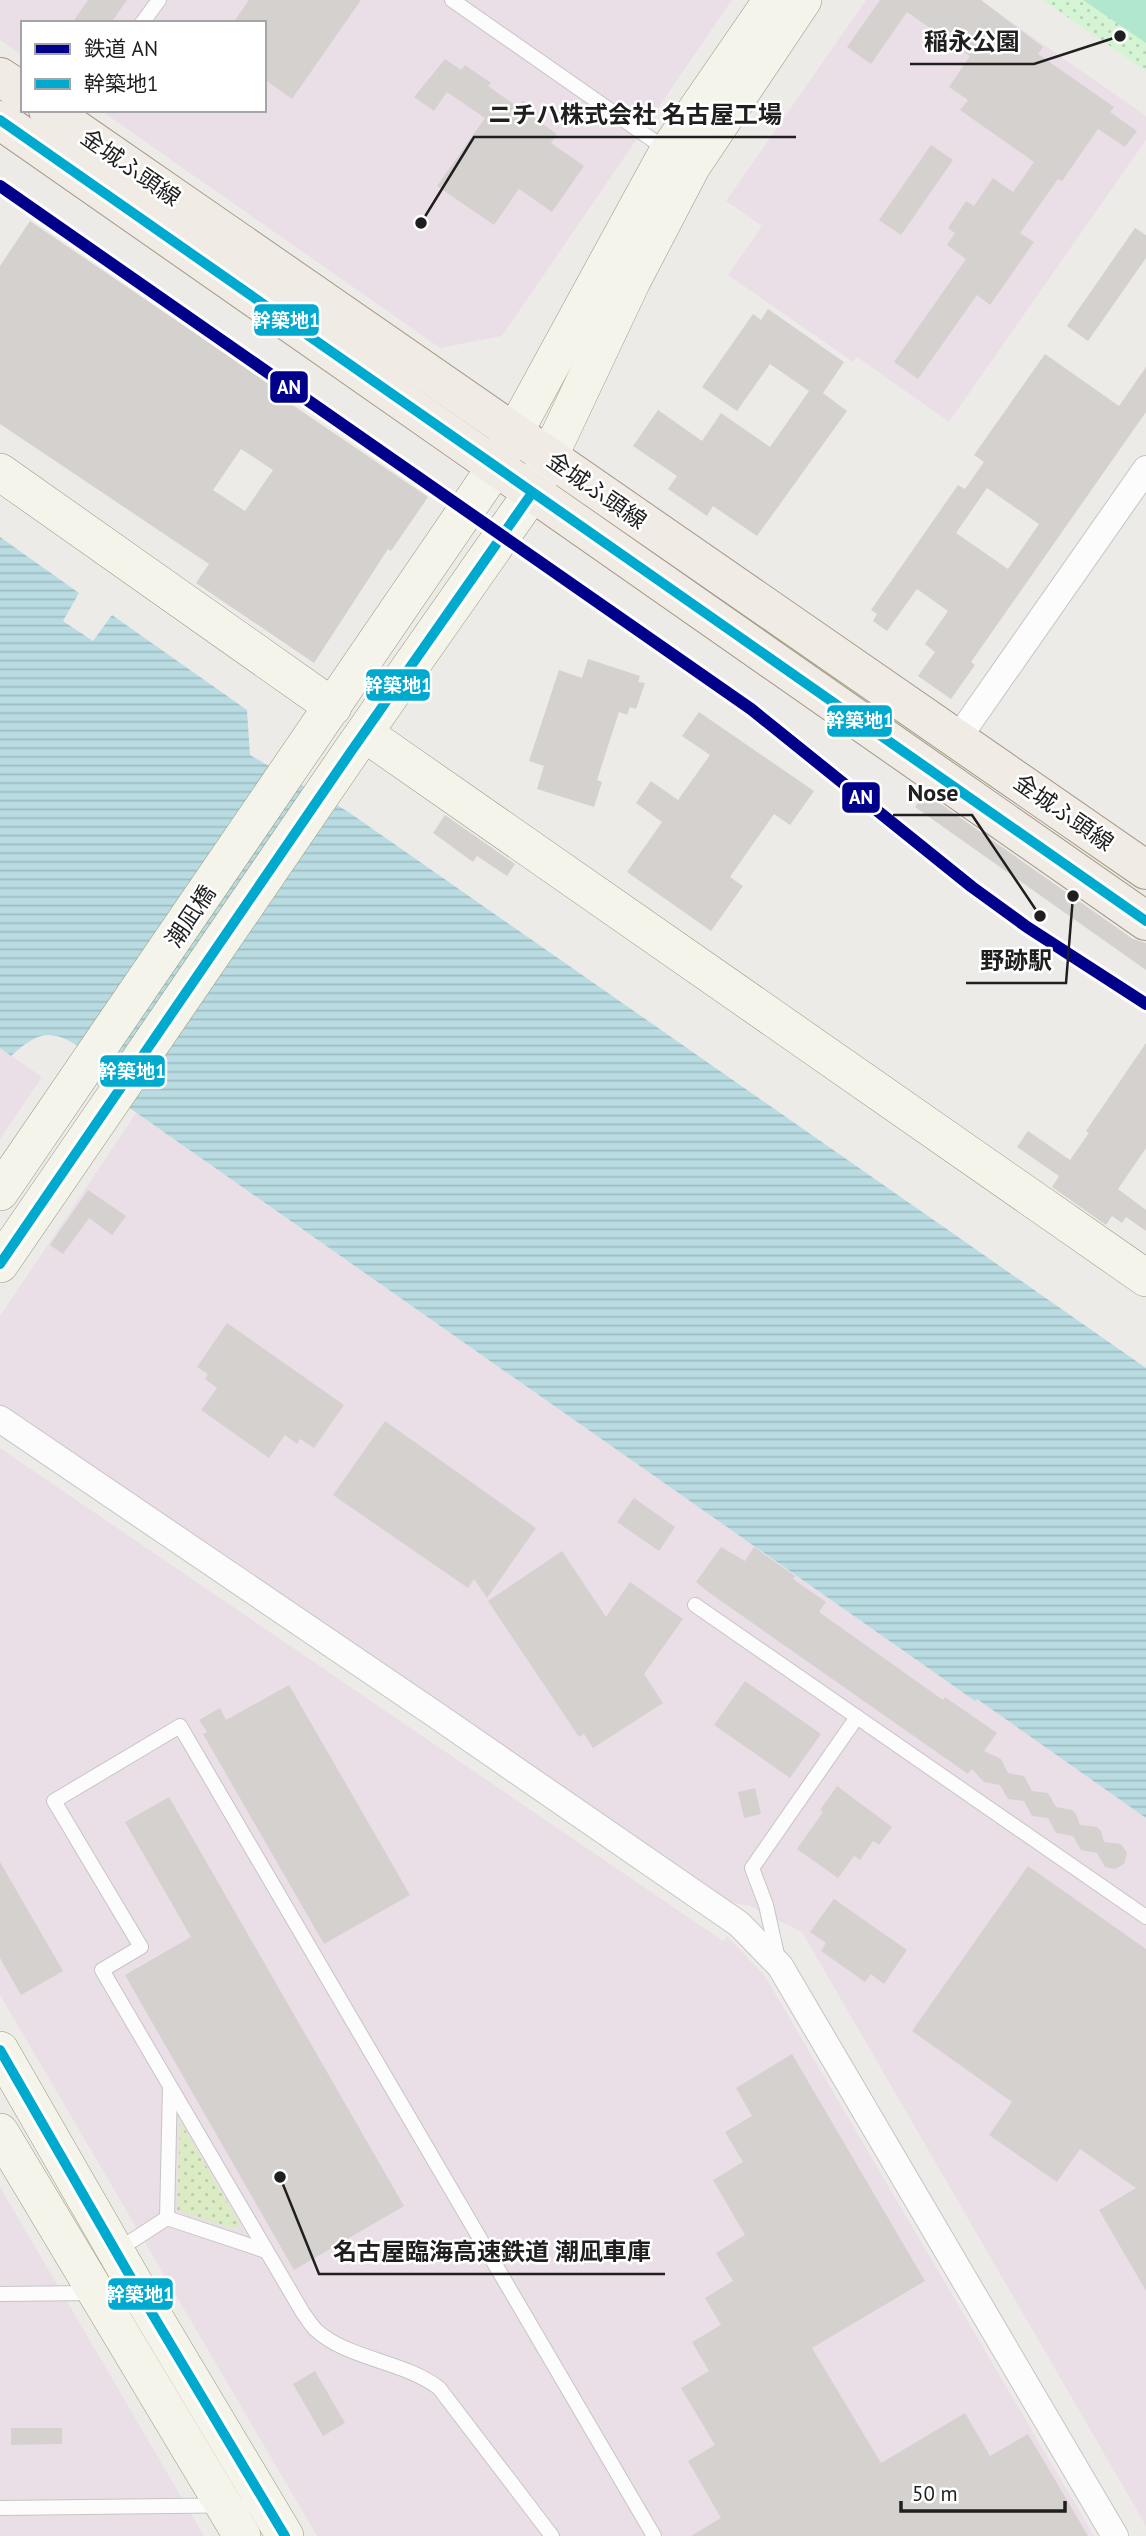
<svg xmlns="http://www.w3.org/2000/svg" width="1146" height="2536" viewBox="0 0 1146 2536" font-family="'PT Sans','Noto Sans JP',sans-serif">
  <defs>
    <pattern id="park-dots" width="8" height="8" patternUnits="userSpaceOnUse" patternTransform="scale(1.75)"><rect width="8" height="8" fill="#d4f4d3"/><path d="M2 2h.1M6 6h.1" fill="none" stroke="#b6d1b5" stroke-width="1.8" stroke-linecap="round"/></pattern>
    <pattern id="garden-dots" width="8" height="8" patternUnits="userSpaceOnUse" patternTransform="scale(1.75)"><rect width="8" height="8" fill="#dbecc5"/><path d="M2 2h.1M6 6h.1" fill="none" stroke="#bccaa9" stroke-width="1.8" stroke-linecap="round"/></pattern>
    <pattern id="water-rules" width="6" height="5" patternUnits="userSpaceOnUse" patternTransform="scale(1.75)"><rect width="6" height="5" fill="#b9dce2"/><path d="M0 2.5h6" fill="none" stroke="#9fbcc1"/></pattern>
  </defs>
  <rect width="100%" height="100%" fill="#edebe8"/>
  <g fill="#ebdfe7">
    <polygon points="0,0 732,0 502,336 440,348 100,110 264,110 264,23 23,23 23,56 0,40"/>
    <polygon points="866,0 980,0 1146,116 1146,140 949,422 857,357 853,362 728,275 762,226 726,201"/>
    <polygon points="0,1048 42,1077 0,1139"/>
    <polygon points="136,1113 975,1701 977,1698 1146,1818 1146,2526 802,1932 749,1906 730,1902 0,1407 0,1316"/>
    <polygon points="0,1448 723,1941 727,1936 765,1976 1094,2536 317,2536 0,1995"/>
    <polygon points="0,2187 72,2310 204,2536 0,2536"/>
  </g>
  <polygon fill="url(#park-dots)" points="1043,0 1146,0 1146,71"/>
  <polygon fill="url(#garden-dots)" points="180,2121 241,2226 233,2229 177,2210"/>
  <polygon fill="#b0e7ce" points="1083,0 1146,0 1146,43"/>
  <path fill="url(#water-rules)" d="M 0,537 L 79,593 L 63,621 L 93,641 L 112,615 L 247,710 L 250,755 L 347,811 L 1146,1368 L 1146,1818 L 977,1699 L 975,1701 L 81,1074 L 94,1056 C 57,1032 45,1024 11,1056 L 0,1048 Z"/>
  <g fill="#d4d1cf" fill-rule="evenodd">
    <polygon points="88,0 127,0 111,23 72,23"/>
    <polygon points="249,0 361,0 292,99 264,79 264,23 233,23"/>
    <polygon points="880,0 981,0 1043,47 1038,54 1114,107 1110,112 1137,131 1125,147 1098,129 1062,181 1058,179 1020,233 1034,242 990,305 977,295 918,379 894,362 966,259 947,245 955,233 948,228 966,201 974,206 993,178 1013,192 1034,162 960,110 968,100 949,87 970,56 907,12 871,64 847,47"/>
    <polygon points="445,59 461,70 465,65 491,83 488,86 518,107 523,101 538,112 534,118 557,134 551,143 584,166 552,212 519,189 494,225 437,186 485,118 447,92 434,111 414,97"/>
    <polygon points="931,145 953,160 901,235 879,220"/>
    <path d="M 30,221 L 271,385 L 269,389 L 428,497 L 391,551 L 388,549 L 314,663 L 196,583 L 209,564 L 0,424 L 0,266 ZM 241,449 L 273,470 L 245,511 L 213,490 Z"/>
    <polygon points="1135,228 1146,235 1146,258 1088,341 1067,326"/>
    <polygon points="768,309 844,362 823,393 847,411 757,536 713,506 707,516 668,489 677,476 633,446 658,410 702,441 721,413 770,447 809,391 770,364 737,411 702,387 753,314 761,320"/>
    <path d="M 1045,354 L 1119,406 L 1146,367 L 1146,412 L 971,662 L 975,665 L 951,699 L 918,676 L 935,652 L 925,644 L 948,611 L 917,589 L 887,631 L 873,621 L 877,614 L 871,610 L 958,485 L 965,489 L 984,462 L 974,455 ZM 987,488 L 1039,524 L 1008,569 L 956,533 Z"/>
    <polygon points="588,659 640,676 638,682 645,683 636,709 630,707 627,715 619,712 597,780 602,782 594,807 537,789 544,766 529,761 559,670 582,678"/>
    <polygon points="699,712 814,791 790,825 774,814 730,877 743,886 711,931 627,872 662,822 636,803 651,781 678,800 710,755 682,736"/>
    <polygon points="925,793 1133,939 1146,943 1146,970 915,807"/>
    <polygon points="445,815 515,864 507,876 477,856 473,862 433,833"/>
    <polygon points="1146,1043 1146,1148 1118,1189 1146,1210 1146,1231 1126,1217 1122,1223 1112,1216 1106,1225 1052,1187 1059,1176 1017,1147 1028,1131 1070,1160 1089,1133 1086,1131"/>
    <polygon points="88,1190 126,1216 112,1235 89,1218 63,1254 50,1245"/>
    <polygon points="227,1323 344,1405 314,1448 300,1439 297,1444 285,1435 269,1458 201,1410 217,1388 205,1379 208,1374 197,1367"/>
    <polygon points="385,1421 536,1528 487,1598 474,1579 468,1588 333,1495"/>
    <polygon points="634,1498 675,1527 659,1551 617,1522"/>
    <polygon points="721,1547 745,1561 754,1547 795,1576 793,1579 826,1602 819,1612 943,1700 945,1697 997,1733 984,1751 1001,1759 1008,1773 1024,1776 1032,1791 1048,1793 1056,1807 1072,1810 1076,1814 1080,1825 1097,1827 1101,1831 1104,1842 1121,1844 1127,1853 1124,1864 1115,1869 1105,1867 1097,1853 1081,1850 1073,1836 1056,1833 1048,1818 1032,1816 1024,1801 1008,1799 1000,1785 984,1782 972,1769 968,1774 711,1594 696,1582"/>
    <polygon points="562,1551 606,1617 630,1582 683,1619 644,1674 663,1703 593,1748 584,1734 579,1737 488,1601"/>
    <polygon points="745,1681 821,1734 790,1778 714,1725"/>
    <polygon points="289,1685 410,1895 324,1944 203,1734 207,1732 199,1720 220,1708 226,1720"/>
    <polygon points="837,1786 892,1827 879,1845 873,1841 860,1860 854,1856 838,1878 797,1849 823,1812 820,1810"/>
    <polygon points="755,1788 761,1814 744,1818 738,1792"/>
    <polygon points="169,1797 404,2206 294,2270 125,1975 191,1937 125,1822"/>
    <polygon points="0,1862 63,1971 21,1995 0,1958"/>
    <polygon points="1028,1866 1146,1949 1146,2291 1099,2210 1136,2188 1080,2149 1057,2182 989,2135 1012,2102 912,2031"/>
    <polygon points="834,1899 907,1950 884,1984 871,1974 865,1982 821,1951 826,1943 810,1932"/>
    <polygon points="792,2054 925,2281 812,2348 881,2463 965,2413 990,2456 1028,2434 1088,2536 691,2536 721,2518 688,2461 715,2445 681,2388 709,2371 692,2342 721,2325 705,2298 733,2281 716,2253 745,2235 713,2180 743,2162 725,2132 752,2116 736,2088"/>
    <polygon points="315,2371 345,2423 323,2436 293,2384"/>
    <polygon points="11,2428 62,2428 62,2444 11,2445"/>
  </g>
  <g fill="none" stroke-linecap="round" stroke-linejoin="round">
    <g stroke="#c6c5c4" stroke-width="16">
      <g id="lane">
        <polyline points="452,0 667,150"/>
        <polyline points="142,23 159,0"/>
        <polyline points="695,1605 1146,1917"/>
        <polyline points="778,1959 766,1905 752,1868 857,1717"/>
        <polyline points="167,2218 170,2087"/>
        <polyline points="116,2251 167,2218 266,2251"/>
        <polyline points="0,2294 93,2293"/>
        <polyline points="0,2508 265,2505"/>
        <path d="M 552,2536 L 439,2388 C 404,2361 347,2359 316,2330 C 311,2325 307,2318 303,2313 L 102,1970 L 141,1947 L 54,1801 L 180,1726 L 654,2536"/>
      </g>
    </g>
    <g stroke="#c6c5c4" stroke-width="28">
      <g id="street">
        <polyline points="958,738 1146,469"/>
        <polyline points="0,1419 433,1713 739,1924 780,1966 1115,2536"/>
      </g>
    </g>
    <g stroke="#97987e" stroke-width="38">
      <g id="secondary">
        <polyline points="0,472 333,707"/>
        <polyline points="364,733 1146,1278"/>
        <polyline points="0,1192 495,468 668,151 772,0"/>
        <polyline points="0,1264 350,753 532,493 632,281 692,166 803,0"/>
        <polyline points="0,2050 138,2290 285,2536"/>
        <polyline points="0,2132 242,2536"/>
      </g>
    </g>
    <g stroke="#a49884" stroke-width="40">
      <g id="primary">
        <polyline points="0,77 23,92"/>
        <polyline points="48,110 1146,870"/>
        <polyline points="0,120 1146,921"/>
      </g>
    </g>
    <use href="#lane" stroke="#fcfcfc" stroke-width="14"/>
    <use href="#street" stroke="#fcfcfc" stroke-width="26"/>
    <use href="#secondary" stroke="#f4f4eb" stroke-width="37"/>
    <use href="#primary" stroke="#f1ebe5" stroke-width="38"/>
    <g stroke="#fff" stroke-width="16">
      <g id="bus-1">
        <polyline points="0,120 1146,921"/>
        <polyline points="0,1264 350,753 532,493"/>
        <polyline points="0,2050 138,2290 285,2536"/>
      </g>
    </g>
    <use href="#bus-1" stroke="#00a9ce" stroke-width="10"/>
    <g stroke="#fff" stroke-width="18">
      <polyline id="rail-1" points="0,186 751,709 972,887 1027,927 1146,1004"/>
    </g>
    <use href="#rail-1" stroke="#00008b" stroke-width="12"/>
  </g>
  <g text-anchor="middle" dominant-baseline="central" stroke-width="5" stroke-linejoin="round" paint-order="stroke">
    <g font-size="23" fill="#1f1f1f" stroke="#fff">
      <text transform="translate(131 167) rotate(35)">金城ふ頭線</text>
      <text transform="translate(597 490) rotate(35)">金城ふ頭線</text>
      <text transform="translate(1064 812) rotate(35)">金城ふ頭線</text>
      <text transform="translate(190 916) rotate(-56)">潮凪橋</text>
    </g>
  </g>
  <path fill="none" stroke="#1f1f1f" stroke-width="2.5" d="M1120 36L1034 64H910M421 223L474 137H796M1040 916L972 815H893M1073 896L1066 983H966M280 2177L319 2274H665"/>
  <g fill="#1f1f1f" stroke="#fff" stroke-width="2.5">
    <circle cx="1120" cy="36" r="7"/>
    <circle cx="421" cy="223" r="7"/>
    <circle cx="1040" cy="916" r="7"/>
    <circle cx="1073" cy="896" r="7"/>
    <circle cx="280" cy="2177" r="7"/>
  </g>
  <g font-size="24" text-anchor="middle" font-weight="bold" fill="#1f1f1f" stroke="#fff" stroke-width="5" stroke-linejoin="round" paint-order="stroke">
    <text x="972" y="50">稲永公園</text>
    <text x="635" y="123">ニチハ株式会社 名古屋工場</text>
    <text x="933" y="801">Nose</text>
    <text x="1016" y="969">野跡駅</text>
    <text x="492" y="2260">名古屋臨海高速鉄道 潮凪車庫</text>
  </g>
  <g stroke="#fff" stroke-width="2.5">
    <rect x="253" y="303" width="67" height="34" rx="7" fill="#00a9ce"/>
    <rect x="269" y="370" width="40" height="34" rx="7" fill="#00008b"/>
    <rect x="365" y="668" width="66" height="34" rx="7" fill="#00a9ce"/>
    <rect x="826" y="704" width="67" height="34" rx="7" fill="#00a9ce"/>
    <rect x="841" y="781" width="40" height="33" rx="7" fill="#00008b"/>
    <rect x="99" y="1054" width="67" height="34" rx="7" fill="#00a9ce"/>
    <rect x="107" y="2277" width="67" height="34" rx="7" fill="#00a9ce"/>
  </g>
  <g font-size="19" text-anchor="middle" font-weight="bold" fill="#fff">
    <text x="286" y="327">幹築地1</text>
    <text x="289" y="394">AN</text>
    <text x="398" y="692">幹築地1</text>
    <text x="860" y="727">幹築地1</text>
    <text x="861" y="804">AN</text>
    <text x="132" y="1078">幹築地1</text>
    <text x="140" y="2301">幹築地1</text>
  </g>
  <rect x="21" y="21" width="245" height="91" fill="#ffffff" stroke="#a5a5a5" stroke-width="2"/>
  <rect x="35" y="44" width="35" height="10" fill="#00008b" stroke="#a5a5a5" stroke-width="2"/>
  <text x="84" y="56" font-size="21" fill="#1f1f1f">鉄道 AN</text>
  <rect x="35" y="79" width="35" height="10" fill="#00a9ce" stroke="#a5a5a5" stroke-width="2"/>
  <text x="84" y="91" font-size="21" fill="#1f1f1f">幹築地1</text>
  <path d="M901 2501v10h164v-10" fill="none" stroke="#1f1f1f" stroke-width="3.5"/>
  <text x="912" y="2501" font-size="21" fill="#1f1f1f" stroke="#ffffff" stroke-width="5" paint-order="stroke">50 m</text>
</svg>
